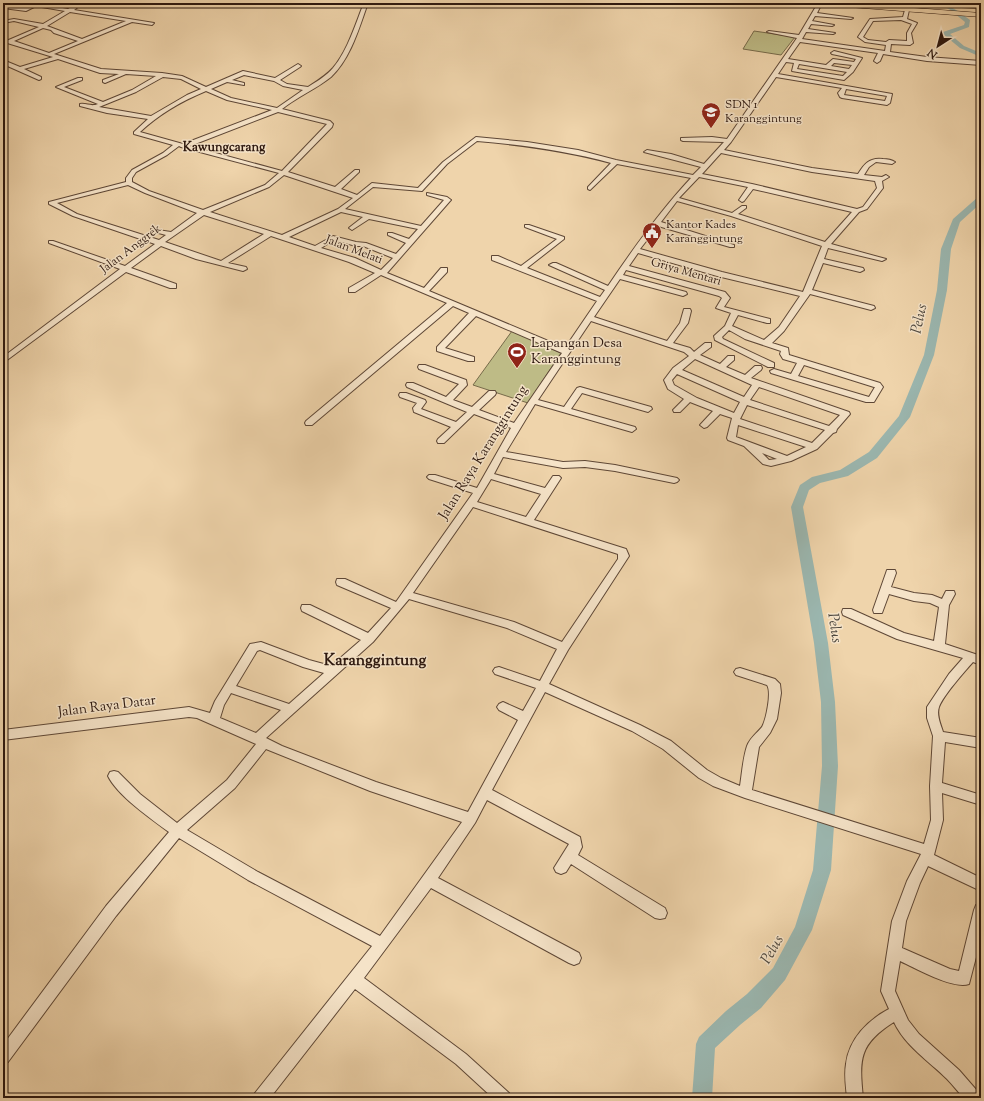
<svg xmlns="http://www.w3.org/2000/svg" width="984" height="1101" viewBox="0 0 984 1101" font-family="'Sorts Mill Goudy',serif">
  <rect width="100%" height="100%" fill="#efd4ab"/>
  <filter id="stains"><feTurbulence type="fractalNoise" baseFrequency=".005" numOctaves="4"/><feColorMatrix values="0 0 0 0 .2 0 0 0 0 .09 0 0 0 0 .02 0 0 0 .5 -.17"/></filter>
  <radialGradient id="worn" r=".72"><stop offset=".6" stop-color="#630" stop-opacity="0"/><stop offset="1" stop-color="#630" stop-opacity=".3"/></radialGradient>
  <g fill="#bebb86" stroke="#766a4a">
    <polygon points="754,31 795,37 781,55 743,49"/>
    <polygon points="512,331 561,353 528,403 473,385"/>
  </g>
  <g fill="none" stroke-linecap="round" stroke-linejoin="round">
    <g fill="#9bb7b0" fill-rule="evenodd">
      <path d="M 934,3 C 949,3 958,11 970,20 L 969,27 L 950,34 L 964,46 L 981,53 L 981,57 L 960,48 L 943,34 L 943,32 L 964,25 L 965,22 L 949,9 Z"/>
      <polygon points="981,196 981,203 960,222 951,249 947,290 934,355 910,417 877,458 848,476 820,483 809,490 803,507 828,643 835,702 838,766 831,870 812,930 785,980 761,1008 740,1025 715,1048 712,1098 692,1098 696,1044 699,1037 726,1011 747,994 773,968 795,927 813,870 822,766 821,702 814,643 791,507 800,485 812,477 840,470 869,452 899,416 924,355 937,290 941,249 953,219 978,197"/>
    </g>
    <g stroke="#5e4736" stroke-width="2">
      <g id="minor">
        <path d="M 35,3 L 68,9 L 78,3 L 83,3 L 74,10 L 154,23 L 152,25 L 132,22 L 54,54 L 101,69 L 162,73 L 182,76 L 206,87 L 243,71 L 275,78 L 298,64 L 301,66 L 300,67 L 280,80 L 287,84 L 308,87 C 316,82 326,76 333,68 C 348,50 355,25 364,3 L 368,3 C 359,28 351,58 331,77 C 316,89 297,97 282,109 L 330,121 L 333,124 L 332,127 L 288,172 L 335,187 L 355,170 L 359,170 L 359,172 L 341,189 L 357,195 L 372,183 L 418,188 L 443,162 L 476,137 L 527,142 L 578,150 L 616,160 L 693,175 L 701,167 L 644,152 L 647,150 L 671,154 L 704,164 L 724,142 L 683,141 L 681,140 L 681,138 L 712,137 L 727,139 L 797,38 L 767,32 L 769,31 L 799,35 L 818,3 L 822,3 L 817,13 L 853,18 L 851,19 L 815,16 L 812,21 L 834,25 L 832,26 L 811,24 L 808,29 L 835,33 L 833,34 L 806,32 L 802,39 L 885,51 L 886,45 L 865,42 L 858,37 L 870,19 L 903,17 L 905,10 L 907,9 L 909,10 L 907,19 L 917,23 L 911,33 L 913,43 L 910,45 L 891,44 L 890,52 L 927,57 L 981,61 L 981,65 L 927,61 L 883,54 L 880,61 L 877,63 L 874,61 L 878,53 L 800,42 L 788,59 L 826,65 L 833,59 L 854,62 L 856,59 L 832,54 L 831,53 L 834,51 L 862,58 L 853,72 L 844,80 L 792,71 L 794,63 L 786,62 L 778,74 L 892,94 L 890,103 L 887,105 L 842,98 L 840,97 L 838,93 L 842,88 L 776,77 L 731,142 L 724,150 L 812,168 L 858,174 C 864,164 870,157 883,159 C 887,159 892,160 895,162 L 892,164 L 876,162 L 869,167 L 864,175 L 882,177 L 886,175 L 889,177 L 882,181 L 883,188 L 867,209 L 859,212 L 831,244 L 886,259 L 882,261 L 828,248 L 824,259 L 863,268 L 864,270 L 860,272 L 823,263 L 812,290 L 874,306 L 875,308 L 871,310 L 810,294 L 784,331 L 772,343 L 788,348 L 789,355 L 880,383 L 883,387 L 874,402 L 866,402 L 771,373 L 770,371 L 774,369 L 791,374 L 797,363 L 783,359 L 780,354 L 781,351 L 745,339 L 729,330 L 722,337 L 723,339 L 774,363 L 774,367 L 768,367 L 715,340 L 714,336 L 725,326 L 731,313 L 716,308 L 722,298 L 719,296 L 626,270 L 623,275 L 686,292 L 687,294 L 683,296 L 620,279 L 594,317 L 667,341 L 680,323 L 684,309 L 690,309 L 691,311 L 688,323 L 673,343 L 690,348 L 694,352 L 705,343 L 711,343 L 711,347 L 700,355 L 720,364 L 728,356 L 734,356 L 734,360 L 726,367 L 745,375 L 755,366 L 761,366 L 762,368 L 761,370 L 751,378 L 849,412 L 850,414 L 837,429 L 836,432 L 833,433 L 817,449 L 791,461 L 771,466 L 763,464 L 744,446 L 728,440 L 727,438 L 732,418 L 720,414 L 707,427 L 704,428 L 700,425 L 713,411 L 690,402 L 680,412 L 674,412 L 673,410 L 684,399 L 668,389 L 664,380 L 673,368 L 689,356 L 684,352 L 591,321 L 538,400 L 564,407 L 577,388 L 580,387 L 651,407 L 652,409 L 648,412 L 582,393 L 571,409 L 635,427 L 636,429 L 632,432 L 535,404 L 506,452 L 563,462 L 585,461 L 615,465 L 677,478 L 679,480 L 677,482 L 674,483 L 615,471 L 585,467 L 563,468 L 503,457 L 494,474 L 545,488 L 553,476 L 559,476 L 561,478 L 534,520 L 626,549 L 629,556 L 568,650 L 549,684 L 640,725 L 671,741 L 707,770 L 721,778 L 740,786 C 742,773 743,758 747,746 C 750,738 757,733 762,727 C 766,720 772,692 767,685 L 736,675 L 734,672 L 736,669 L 740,668 L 775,679 L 780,684 L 781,693 L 777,719 L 770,733 L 759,747 L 752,790 L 924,844 L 931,820 L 930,786 L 933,736 L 927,718 L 927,707 L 949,674 L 963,658 L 897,639 L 843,615 L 842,612 L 843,609 L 851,609 L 904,633 L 934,641 L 939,607 L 930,603 L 914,601 L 889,594 L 882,613 L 874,613 L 873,610 L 886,573 L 887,570 L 895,570 L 896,573 L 891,587 L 914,593 L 932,595 L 942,599 L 946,591 L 954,591 L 955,594 L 949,605 L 945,644 L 981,656 L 981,665 L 973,662 C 964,672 943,696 939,707 C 936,715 941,725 943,732 L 981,738 L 981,748 L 945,742 L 942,783 L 981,795 L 981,805 L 942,793 L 943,820 L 934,855 L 981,878 L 981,891 L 928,866 L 920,883 L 906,921 L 902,948 L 950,969 L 959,971 L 974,910 L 976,905 L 981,904 L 981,938 L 969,984 C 954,990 915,968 900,961 L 895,991 L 908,1020 L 919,1034 L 959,1070 L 979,1093 L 981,1098 L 964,1098 C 958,1092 953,1085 947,1079 C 929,1061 905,1046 894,1022 C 859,1044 859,1059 863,1098 L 847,1098 C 846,1087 844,1075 846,1064 C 849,1039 868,1020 889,1009 L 881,991 L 892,921 L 907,881 L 921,854 L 745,798 L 713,786 L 699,778 L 663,749 L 632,731 L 545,692 L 492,790 L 580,837 L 582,847 L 578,855 L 665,908 L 667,913 L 665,918 L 660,919 L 655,918 L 571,864 L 566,872 L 561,874 L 556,872 L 554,868 L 569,844 L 487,800 L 475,823 L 438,878 L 579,953 L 581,958 L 579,963 L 574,965 L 569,963 L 431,888 L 364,978 L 466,1054 L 509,1093 L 512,1098 L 493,1098 L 456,1064 L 355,989 L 270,1098 L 252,1098 L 255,1093 L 372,946 L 248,880 L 179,838 L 116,916 L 8,1062 L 3,1064 L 3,1045 L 106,906 L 169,832 C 151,819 117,795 108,776 L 110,772 L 114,771 L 118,772 L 140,794 L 177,823 L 227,780 L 256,744 L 197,718 L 189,717 L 3,740 L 3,730 L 189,707 L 210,713 L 215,701 L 250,644 L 261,642 L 309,660 L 331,666 L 361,640 L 302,611 L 301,608 L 302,605 L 310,605 L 368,633 L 391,608 L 337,585 L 336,582 L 337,579 L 345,579 L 396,602 L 473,493 L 429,479 L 427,477 L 429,475 L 435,475 L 477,488 L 511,428 L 474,414 L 444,443 L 438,443 L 437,441 L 438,439 L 451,427 L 414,412 L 413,408 L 417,403 L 400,397 L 399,395 L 400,393 L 406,393 L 425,400 L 426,402 L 421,409 L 456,422 L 467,412 L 407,387 L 406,385 L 407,383 L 413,383 L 446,397 L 459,384 L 419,369 L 418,367 L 419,365 L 425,365 L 466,380 L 467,385 L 453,400 L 472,407 L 489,391 L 495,391 L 496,393 L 495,395 L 479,410 L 514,423 L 562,353 L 476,316 L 445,348 L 474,357 L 474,361 L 468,361 L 437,351 L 437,347 L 469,313 L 453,306 L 312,425 L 306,425 L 305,423 L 306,421 L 447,303 L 381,275 L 355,292 L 349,292 L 349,288 L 375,273 L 349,262 L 271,236 L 228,263 L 246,267 L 247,269 L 243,271 L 196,259 L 161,246 L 131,268 L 176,284 L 176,288 L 170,288 L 126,272 L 3,363 L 3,357 L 120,269 L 49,243 L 49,241 L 53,241 L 125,266 L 155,244 L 73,216 L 49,204 L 49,202 L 126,182 L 126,178 L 132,170 L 163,153 L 173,145 L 134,134 L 134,132 L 148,119 L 107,113 L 80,106 L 80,104 C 87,103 91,107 98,104 L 56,87 L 78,78 L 82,78 L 82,80 L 64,87 L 103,102 L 132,90 L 156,76 L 126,74 L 105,83 L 103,82 L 103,80 L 119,74 L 100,73 L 58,59 L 24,69 L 41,77 L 41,79 L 39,80 L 3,64 L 3,60 L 20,67 L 53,57 L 4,42 L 39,27 L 14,21 L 3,23 L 3,21 L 14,19 L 43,24 L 65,11 L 36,6 L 26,11 L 3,8 L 3,6 L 25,8 ZM 70,12 L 126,21 L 82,39 L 47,26 ZM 901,20 L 912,24 L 907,33 L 907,41 L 889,40 L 886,42 L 868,40 L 863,37 L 873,21 ZM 43,28 L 51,30 L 54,33 L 78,41 L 49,53 L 14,41 ZM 834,63 L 852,65 L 849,69 L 831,66 ZM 799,64 L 847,72 L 843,76 L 797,69 ZM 244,75 L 274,81 L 283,86 L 303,90 L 277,108 L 231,98 L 211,89 L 227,82 L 244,85 L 244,83 L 232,80 ZM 163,77 L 181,79 L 201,89 L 187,95 L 151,116 L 99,107 L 136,92 ZM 846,89 L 887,96 L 885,101 L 844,95 ZM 206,91 L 227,100 L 272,110 L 183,144 L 140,132 C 159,114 182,101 206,91 ZM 278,112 L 327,124 L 282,171 L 190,146 ZM 477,141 C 523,145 567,151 611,163 L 588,187 L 588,189 L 590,190 L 617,164 L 691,178 C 660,211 633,249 608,286 L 556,263 L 553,263 L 549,265 L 605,290 L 600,297 L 527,268 L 564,239 L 564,237 L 529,225 L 525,225 L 525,227 L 557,239 L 521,266 L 498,256 L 492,256 L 492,260 L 597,301 L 565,348 L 429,291 L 447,272 L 447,268 L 441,268 L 424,288 L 387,273 L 450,201 L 451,200 L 447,197 L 427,193 L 427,195 L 444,200 L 421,226 L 345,209 L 373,187 L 422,191 L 447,164 ZM 179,146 L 181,147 L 279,173 L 265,185 L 203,210 L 149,191 L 132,182 L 132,178 L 136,172 L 167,155 ZM 721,153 L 812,172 L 875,181 L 877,188 L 863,207 L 857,209 L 752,184 L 702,174 ZM 284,175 L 353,198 L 338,209 L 282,235 L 210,212 L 269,187 ZM 699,177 L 748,187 L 739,200 L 742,202 L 744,201 L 753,189 L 852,212 L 825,242 L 738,214 L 746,208 L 746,206 L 742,206 L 732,213 L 679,198 ZM 128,185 L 145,193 L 197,213 L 171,232 L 151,229 L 151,231 L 166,235 L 159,240 L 77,214 L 57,203 ZM 677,201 L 731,216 L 822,246 L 803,292 L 722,272 L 640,249 L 658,226 L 730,247 L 734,247 L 734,245 L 661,222 ZM 341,212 L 363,217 L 350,227 L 349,228 L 352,230 L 369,219 L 418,229 L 409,239 L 392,233 L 388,233 L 388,235 L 406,243 L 396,254 L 366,243 L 356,242 L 333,236 L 315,246 L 289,237 ZM 204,215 L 264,234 L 221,261 L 165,242 ZM 334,240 L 356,246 L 363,246 L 393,258 L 381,270 L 355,258 L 321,248 ZM 638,253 L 717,276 L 800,296 L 779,327 L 764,340 L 732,326 L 738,315 L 767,323 L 770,323 L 770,319 L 724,307 L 730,298 L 725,292 L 629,266 ZM 695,359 L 752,385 L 744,397 L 682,370 ZM 804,365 L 874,387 L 875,387 L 869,397 L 798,376 ZM 677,374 L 740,402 L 734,413 L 697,398 L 674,385 L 672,380 ZM 759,387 L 840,415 L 829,426 L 750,400 ZM 747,405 L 825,430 L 812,443 L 740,419 ZM 738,425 L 806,447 L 787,456 L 736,437 ZM 762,453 L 777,459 L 769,460 ZM 491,479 L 541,494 L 526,517 L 477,502 ZM 473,507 L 618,554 L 618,559 L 562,642 L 514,622 L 413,593 ZM 409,599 L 507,628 L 557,649 L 540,681 L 499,667 L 495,668 L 493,671 L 495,674 L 536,688 L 523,711 L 503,702 L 499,704 L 497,707 L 499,710 L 518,720 L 468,812 L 376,782 L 282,746 L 266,738 L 373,642 ZM 260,650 L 303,667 L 324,673 L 289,704 L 236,686 L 257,651 ZM 231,693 L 281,710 L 256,733 L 220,718 L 224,705 ZM 266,749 L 370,791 L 462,822 L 380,936 L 258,872 L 187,830 L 235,788 Z"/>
        <polygon points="960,5 981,6 981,8 962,7"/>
      </g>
    </g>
    <g stroke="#2d180f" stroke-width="1">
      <polygon id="major" points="820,3 847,3 981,13 981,17 823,5"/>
    </g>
    <use href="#minor" fill="#f5e3c8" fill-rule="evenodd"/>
    <use href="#major" fill="#efd4ab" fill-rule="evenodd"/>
  </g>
  <defs>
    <g id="school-pin" transform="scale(1)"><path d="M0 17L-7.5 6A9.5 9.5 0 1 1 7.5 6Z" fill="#8f2418" stroke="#f5e3c8"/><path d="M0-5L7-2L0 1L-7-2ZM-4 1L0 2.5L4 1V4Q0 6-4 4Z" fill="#fff"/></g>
    <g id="civic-pin" transform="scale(1)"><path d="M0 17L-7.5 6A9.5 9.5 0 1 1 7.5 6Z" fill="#8f2418" stroke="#f5e3c8"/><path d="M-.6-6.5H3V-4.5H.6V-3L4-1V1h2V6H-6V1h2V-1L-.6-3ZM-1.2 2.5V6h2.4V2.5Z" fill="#fff"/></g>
    <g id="stadium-pin" transform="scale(1)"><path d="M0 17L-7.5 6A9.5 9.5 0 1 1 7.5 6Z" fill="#8f2418" stroke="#f5e3c8"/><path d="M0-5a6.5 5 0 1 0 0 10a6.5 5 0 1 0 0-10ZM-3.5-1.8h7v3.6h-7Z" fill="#fff"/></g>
  </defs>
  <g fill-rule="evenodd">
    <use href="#school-pin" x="711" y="112"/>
    <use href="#civic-pin" x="652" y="232"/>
    <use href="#stadium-pin" x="517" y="352"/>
  </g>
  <g text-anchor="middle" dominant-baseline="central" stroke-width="3" stroke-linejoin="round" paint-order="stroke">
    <g font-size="12" fill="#2d180f" stroke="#f5e3c8" text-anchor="start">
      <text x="725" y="105">SDN 1<tspan x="725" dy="14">Karanggintung</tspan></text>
      <text x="666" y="225">Kantor Kades<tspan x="666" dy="14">Karanggintung</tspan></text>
    </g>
    <g font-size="12" fill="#2d180f" stroke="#f5e3c8">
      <text transform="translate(131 249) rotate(-37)">Jalan Anggrek</text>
      <text transform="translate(354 250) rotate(21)">Jalan Melati</text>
      <text transform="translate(686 272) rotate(16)">Griya Mentari</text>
    </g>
    <g font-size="13" font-weight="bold" fill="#2d180f" stroke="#f5e3c8">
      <text x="224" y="148">Kawungcarang</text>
    </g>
    <g font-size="14" fill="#2d180f" stroke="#f5e3c8" text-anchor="start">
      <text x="531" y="344">Lapangan Desa<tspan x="531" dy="16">Karanggintung</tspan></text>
    </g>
    <g font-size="14" fill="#2d180f" stroke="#f5e3c8">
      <text transform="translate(484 453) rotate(-58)">Jalan Raya Karanggintung</text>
      <text transform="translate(107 707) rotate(-7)">Jalan Raya Datar</text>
    </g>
    <g font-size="15" font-style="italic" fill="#4e483f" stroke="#f5e3c8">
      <text transform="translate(920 319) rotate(-78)">Pelus</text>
      <text transform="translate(834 628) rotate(81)">Pelus</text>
      <text transform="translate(773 950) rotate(-60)">Pelus</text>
    </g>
    <g font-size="16" font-weight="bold" fill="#2d180f" stroke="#f5e3c8">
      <text x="375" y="661">Karanggintung</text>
    </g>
  </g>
  <rect width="984" height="1101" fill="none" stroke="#efd4ab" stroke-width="16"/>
  <rect x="4" y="4" width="976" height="1093" fill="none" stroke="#2d180f" stroke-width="2"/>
  <rect x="8" y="8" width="968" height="1085" fill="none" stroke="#2d180f"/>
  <g transform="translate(938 46) rotate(216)" stroke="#f5e3c8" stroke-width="3" paint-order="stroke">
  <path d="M0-3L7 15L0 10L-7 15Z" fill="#2d180f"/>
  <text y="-6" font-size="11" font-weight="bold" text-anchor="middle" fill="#2d180f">N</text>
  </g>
  <rect width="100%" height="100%" filter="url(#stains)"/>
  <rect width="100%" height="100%" fill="url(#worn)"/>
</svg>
